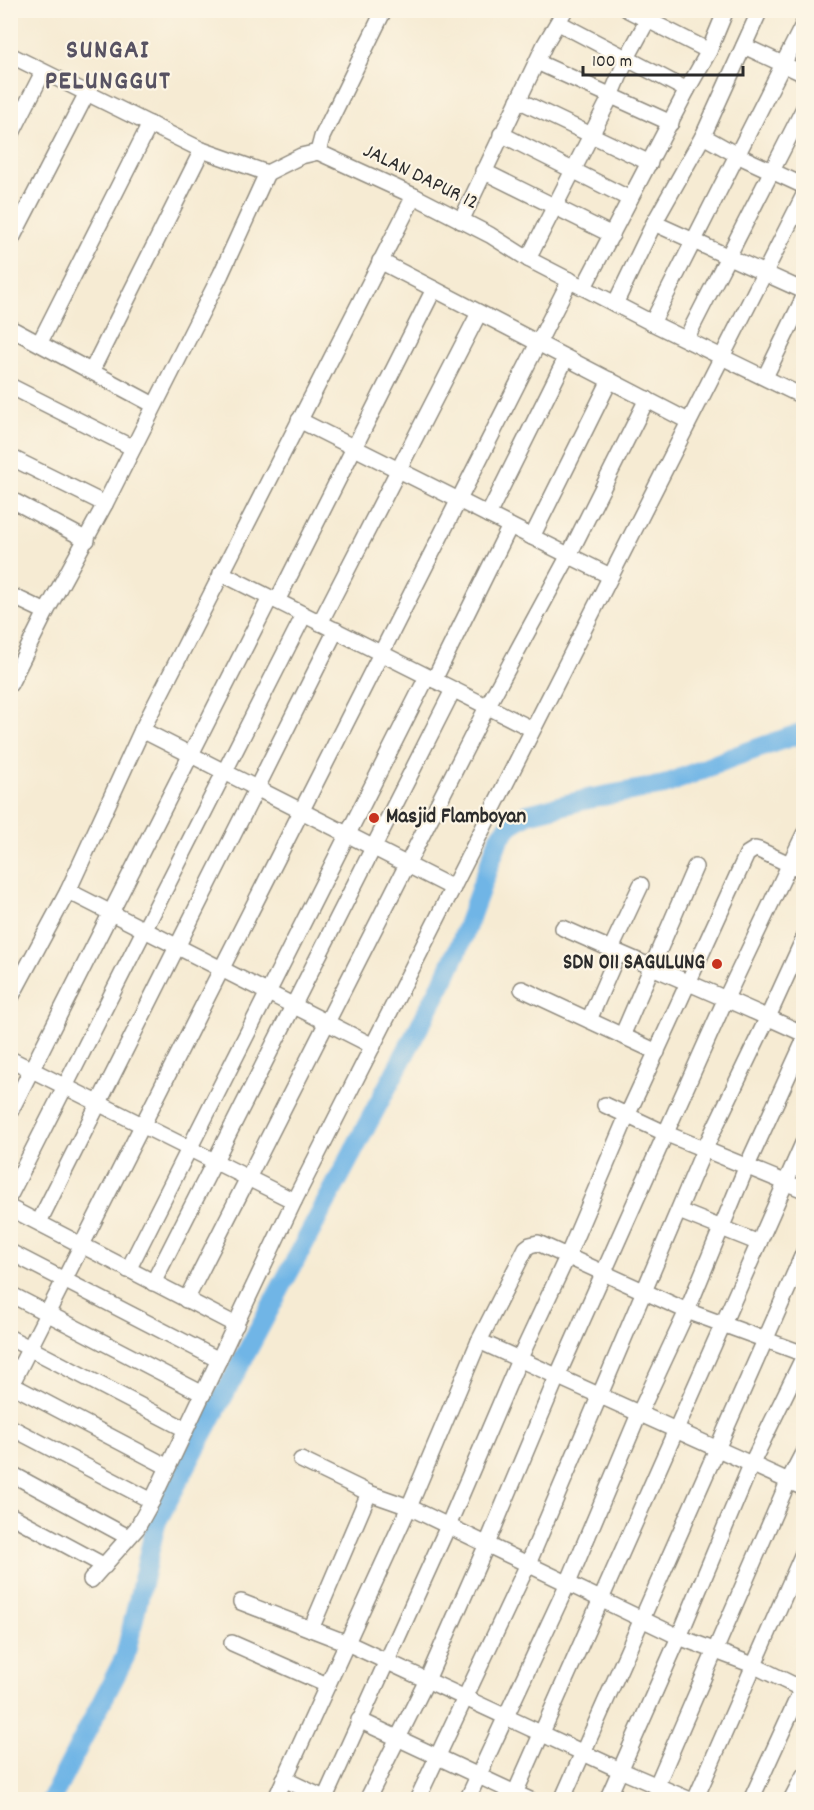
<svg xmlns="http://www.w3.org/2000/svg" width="814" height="1810" viewBox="0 0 814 1810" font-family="Dekko,sans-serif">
  <rect width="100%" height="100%" fill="#fcf5e5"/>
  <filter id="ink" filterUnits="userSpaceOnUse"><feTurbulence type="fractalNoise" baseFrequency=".0167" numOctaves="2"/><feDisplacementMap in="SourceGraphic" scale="12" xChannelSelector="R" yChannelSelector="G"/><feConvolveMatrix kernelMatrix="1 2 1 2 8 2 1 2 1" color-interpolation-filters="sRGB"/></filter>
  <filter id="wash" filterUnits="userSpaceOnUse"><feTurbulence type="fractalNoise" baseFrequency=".008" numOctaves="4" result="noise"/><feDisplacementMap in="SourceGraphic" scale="24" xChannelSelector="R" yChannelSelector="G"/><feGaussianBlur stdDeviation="1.35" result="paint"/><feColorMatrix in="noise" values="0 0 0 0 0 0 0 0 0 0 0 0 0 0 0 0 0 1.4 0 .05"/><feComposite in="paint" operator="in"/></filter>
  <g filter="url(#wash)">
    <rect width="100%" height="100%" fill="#f6ebd3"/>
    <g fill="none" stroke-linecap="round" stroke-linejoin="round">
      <polyline stroke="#70b5e6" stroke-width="20" points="51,1800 125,1657 156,1523 445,978 460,945 499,838 510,825 528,814 592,798 664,785 733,757 804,732"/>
    </g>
  </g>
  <g filter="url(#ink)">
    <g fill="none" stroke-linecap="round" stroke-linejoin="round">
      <g stroke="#908b7f" stroke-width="18">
        <g id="minor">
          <polyline points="628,10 709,51"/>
          <polyline points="559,23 687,90"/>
          <polyline points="744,46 804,74"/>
          <polyline points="10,55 202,150 267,173 301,156 318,152 414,196 490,235 528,259 652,323 804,397"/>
          <polyline points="537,62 671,123"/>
          <polyline points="518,100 650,163"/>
          <polyline points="501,134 630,199"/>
          <polyline points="703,136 737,155 804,186"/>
          <polyline points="10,137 43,72"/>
          <polyline points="318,152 322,137 384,10"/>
          <polyline points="483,171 612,235"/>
          <polyline points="461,221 545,44 565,10"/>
          <polyline points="654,223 804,291"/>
          <polyline points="10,242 87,93"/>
          <polyline points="528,259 611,96 627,58 653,10"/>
          <polyline points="380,261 688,421"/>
          <polyline points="584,287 687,90 709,51 726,10"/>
          <polyline points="615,304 654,223 703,136 760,10"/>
          <polyline points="652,323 804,23"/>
          <polyline points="10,328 154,405"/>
          <polyline points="686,339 804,108"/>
          <polyline points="40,342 150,124"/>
          <polyline points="92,370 202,150"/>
          <polyline points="765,377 804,297"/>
          <polyline points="10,386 133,448"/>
          <polyline points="299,420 610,576"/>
          <polyline points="10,457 105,504"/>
          <polyline points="10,499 87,540"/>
          <polyline points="488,515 566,358"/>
          <polyline points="532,537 610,380"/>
          <polyline points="221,573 532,729"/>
          <polyline points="10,595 46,612"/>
          <polyline points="277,601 434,289"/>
          <polyline points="320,623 479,313"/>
          <polyline points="434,680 510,526"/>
          <polyline points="10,684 46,612 105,504 221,274 267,173"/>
          <polyline points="142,730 453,888"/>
          <polyline points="68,891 373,1046"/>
          <path d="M 563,928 C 643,964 724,997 804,1034"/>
          <polyline points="611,949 641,885"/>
          <polyline points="522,989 657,1052"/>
          <polyline points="10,999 68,891 142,730 414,196"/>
          <polyline points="589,1020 618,953"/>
          <polyline points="622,1036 695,867"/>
          <polyline points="10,1059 294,1201"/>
          <polyline points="605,1105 667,1134 804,1190"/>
          <polyline points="10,1112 270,598"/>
          <polyline points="10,1195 304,615"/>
          <polyline points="10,1208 236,1325"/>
          <polyline points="679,1211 759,1243"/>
          <polyline points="39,1222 336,630"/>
          <polyline points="10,1252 219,1360"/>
          <polyline points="128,1270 427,677"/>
          <polyline points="153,1283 453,690"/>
          <polyline points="10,1294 203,1394"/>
          <polyline points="186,1300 487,707 569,555 647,399"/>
          <polyline points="10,1338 185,1429"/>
          <polyline points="479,1341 804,1488"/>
          <polyline points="10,1384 168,1467"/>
          <polyline points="10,1387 570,280"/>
          <polyline points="10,1427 152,1501"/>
          <polyline points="301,1460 369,1493 409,1507 679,1637 753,1665 804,1690"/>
          <polyline points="10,1473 128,1537"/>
          <polyline points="10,1515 105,1566"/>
          <polyline points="91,1580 137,1528 152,1501 294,1201 804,195"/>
          <polyline points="241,1602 347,1643 620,1770 690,1800"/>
          <polyline points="311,1629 369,1493"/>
          <polyline points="232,1643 327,1685"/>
          <polyline points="359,1720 530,1800"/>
          <polyline points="284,1779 328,1800"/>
          <polyline points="656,1787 788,1482 804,1451"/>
          <polyline points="652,1799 652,1800"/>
          <polyline points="275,1800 409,1507 479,1341 526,1248 530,1245 538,1243 687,1311 804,1354"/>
          <polyline points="324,1800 448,1526 519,1360 567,1257 627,1116 747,854 755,849 759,850 804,871"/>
          <polyline points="367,1800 427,1680 487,1544 557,1377 726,998 804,834"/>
          <polyline points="417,1800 528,1564 704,1150 768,1017 804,938"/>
          <polyline points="467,1800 568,1583 639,1414 687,1311 746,1168 804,1041"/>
          <polyline points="512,1800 804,1141"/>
          <polyline points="562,1800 804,1252"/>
          <polyline points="607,1800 679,1637 751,1465 804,1356"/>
          <polyline points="695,1800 804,1551"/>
          <polyline points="751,1800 804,1684"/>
          <polyline points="791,1800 804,1775"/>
        </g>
      </g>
      <use href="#minor" stroke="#fff" stroke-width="15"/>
    </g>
  </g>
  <g fill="#c8321e" stroke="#fcf5e5" stroke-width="2">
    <circle cx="374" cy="818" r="6"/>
    <circle cx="717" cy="964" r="6"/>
  </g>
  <g text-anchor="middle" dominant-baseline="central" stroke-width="4.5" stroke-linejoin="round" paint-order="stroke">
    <g font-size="21" fill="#2b2b2b" stroke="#fcf5e5">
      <text transform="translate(420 178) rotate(26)">JALAN DAPUR 12</text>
    </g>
    <g font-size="21" font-weight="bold" fill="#2b2b2b" stroke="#fcf5e5" text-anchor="start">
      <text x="386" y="818">Masjid Flamboyan</text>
      <text x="705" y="964" text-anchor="end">SDN 011 SAGULUNG</text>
    </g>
    <g font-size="27" font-weight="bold" letter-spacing="1.5" fill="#585363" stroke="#fcf5e5">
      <text x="108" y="51">SUNGAI<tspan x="108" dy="31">PELUNGGUT</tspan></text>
    </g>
  </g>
  <rect width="814" height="1810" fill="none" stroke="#fcf5e5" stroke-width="36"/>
  <path d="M583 66v9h160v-9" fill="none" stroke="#2b2b2b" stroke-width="3"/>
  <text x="592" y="66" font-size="18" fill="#2b2b2b" stroke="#fcf5e5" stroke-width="4.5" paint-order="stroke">100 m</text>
</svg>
